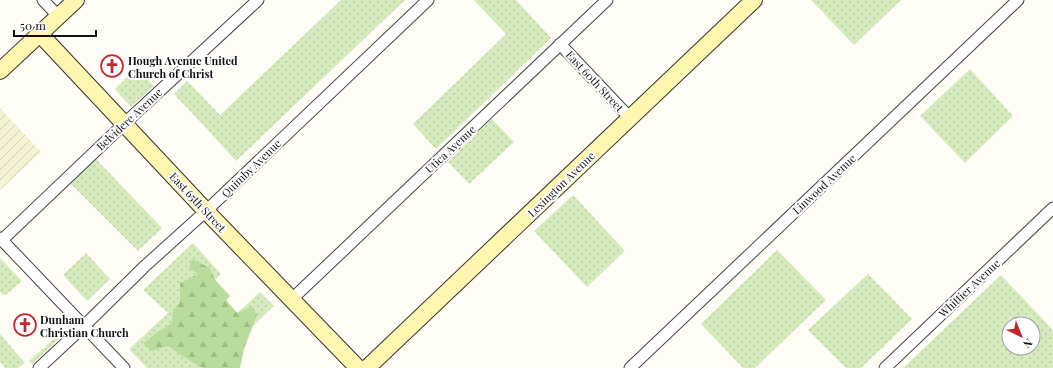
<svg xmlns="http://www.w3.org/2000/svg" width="1053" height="368" viewBox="0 0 1053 368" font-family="'Playfair Display',serif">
  <defs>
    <pattern id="farmland-furrows" width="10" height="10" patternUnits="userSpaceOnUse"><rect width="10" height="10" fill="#f6f3d4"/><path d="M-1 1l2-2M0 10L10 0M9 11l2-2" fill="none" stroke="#d2cfb5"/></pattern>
    <pattern id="grass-dots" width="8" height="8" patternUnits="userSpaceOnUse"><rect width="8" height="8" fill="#d5ebbd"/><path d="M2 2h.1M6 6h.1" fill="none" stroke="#b6c8a1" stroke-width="1.8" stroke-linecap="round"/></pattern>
    <pattern id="forest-firs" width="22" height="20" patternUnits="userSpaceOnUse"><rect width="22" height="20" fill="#b9dc9c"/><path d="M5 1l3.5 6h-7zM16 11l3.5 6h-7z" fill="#9ebc85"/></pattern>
  </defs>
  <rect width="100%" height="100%" fill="#fffdf5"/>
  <polygon fill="url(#farmland-furrows)" points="0,108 41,152 0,190"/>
  <g fill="url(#grass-dots)" fill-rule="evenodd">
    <polygon points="341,0 405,0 236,161 206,128 174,94 187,81 220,115"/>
    <polygon points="474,0 516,0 551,38 436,149 413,124 506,34"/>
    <polygon points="811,0 901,0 854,45"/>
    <polygon points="137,68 154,86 131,107 115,89"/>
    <polygon points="970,69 1013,116 965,163 920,116"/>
    <polygon points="492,119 514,142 469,184 448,162"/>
    <polygon points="94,157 162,228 138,251 69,182"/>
    <polygon points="573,195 625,251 587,287 534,231"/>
    <polygon points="193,243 221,274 215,280 230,296 226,300 237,313 260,292 274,306 234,344 216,368 147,368 129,349 168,313 143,290"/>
    <polygon points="777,250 826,300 755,368 743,368 701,324"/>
    <polygon points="86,253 110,279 87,301 63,275"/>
    <polygon points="0,258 22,281 7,294 3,295 0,292"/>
    <polygon points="868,274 912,319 861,368 846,368 808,330"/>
    <path d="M 1001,275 L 1053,330 L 1053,368 L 903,368 ZM 1009,324 L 1033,324 L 1033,348 L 1009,348 Z"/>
    <polygon points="66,328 68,330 32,364 29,361"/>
    <polygon points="0,334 25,363 18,368 5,368 0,362"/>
  </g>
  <polygon fill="url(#forest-firs)" points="192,259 210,268 215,280 230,296 226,300 237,313 252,306 257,315 244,349 240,368 203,368 192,362 168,346 152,351 143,344 157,332 165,328 172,323 173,311 180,302 180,283 198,274 189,268"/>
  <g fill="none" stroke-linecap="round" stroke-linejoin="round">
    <g stroke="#444" stroke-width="13">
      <g id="street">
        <polyline points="43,0 59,17"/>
        <polyline points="560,44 630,118"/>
        <polyline points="0,238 124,368"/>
        <polyline points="2,240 125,123 258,0"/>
        <polyline points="292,299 607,0"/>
        <polyline points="39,368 84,326 145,266 206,211 428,0"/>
        <polyline points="630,368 1018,0"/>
        <polyline points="885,368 1053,208"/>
      </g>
    </g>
    <g stroke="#333" stroke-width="18">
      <g id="secondary">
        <polyline points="40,34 206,211 358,368"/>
        <polyline points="0,71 76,0"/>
        <polyline points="367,368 754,0"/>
      </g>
    </g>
    <use href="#street" stroke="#fff" stroke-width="11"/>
    <use href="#secondary" stroke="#fff6b0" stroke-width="16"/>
  </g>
  <defs>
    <g id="church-ring" transform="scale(1.15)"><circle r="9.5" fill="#fff" stroke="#c4262e" stroke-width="1.5"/><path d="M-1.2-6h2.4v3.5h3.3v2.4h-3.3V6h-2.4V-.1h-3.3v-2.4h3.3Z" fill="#c4262e"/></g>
  </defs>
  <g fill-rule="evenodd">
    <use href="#church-ring" x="112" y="66"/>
    <use href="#church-ring" x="25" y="325"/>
  </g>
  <g text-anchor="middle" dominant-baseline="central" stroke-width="4" stroke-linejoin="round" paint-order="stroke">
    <g font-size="11" font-weight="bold" fill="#111" stroke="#fff" text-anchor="start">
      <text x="128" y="60">Hough Avenue United<tspan x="128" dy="13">Church of Christ</tspan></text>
      <text x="40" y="319">Dunham<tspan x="40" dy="13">Christian Church</tspan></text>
    </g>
    <g font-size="11" fill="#111" stroke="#fff">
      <text transform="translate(595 81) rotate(47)">East 60th Street</text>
      <text transform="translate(129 119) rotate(-43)">Belvidere Avenue</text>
      <text transform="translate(450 149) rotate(-43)">Utica Avenue</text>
      <text transform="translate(251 168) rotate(-44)">Quimby Avenue</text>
      <text transform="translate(561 184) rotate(-44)">Lexington Avenue</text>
      <text transform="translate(824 184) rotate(-43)">Linwood Avenue</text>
      <text transform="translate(198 202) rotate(47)">East 65th Street</text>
      <text transform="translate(969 288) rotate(-43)">Whittier Avenue</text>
    </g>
  </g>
  <g transform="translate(1021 336) rotate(137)"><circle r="19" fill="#ffffff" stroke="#a0a0a0"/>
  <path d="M0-3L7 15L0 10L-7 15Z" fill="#c4262e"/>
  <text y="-6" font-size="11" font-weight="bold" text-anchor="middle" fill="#111111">N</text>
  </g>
  <path d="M14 30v6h82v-6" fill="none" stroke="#111111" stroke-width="2"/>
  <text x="20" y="30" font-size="12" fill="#111111" stroke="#ffffff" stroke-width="3" paint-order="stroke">50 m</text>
</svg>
